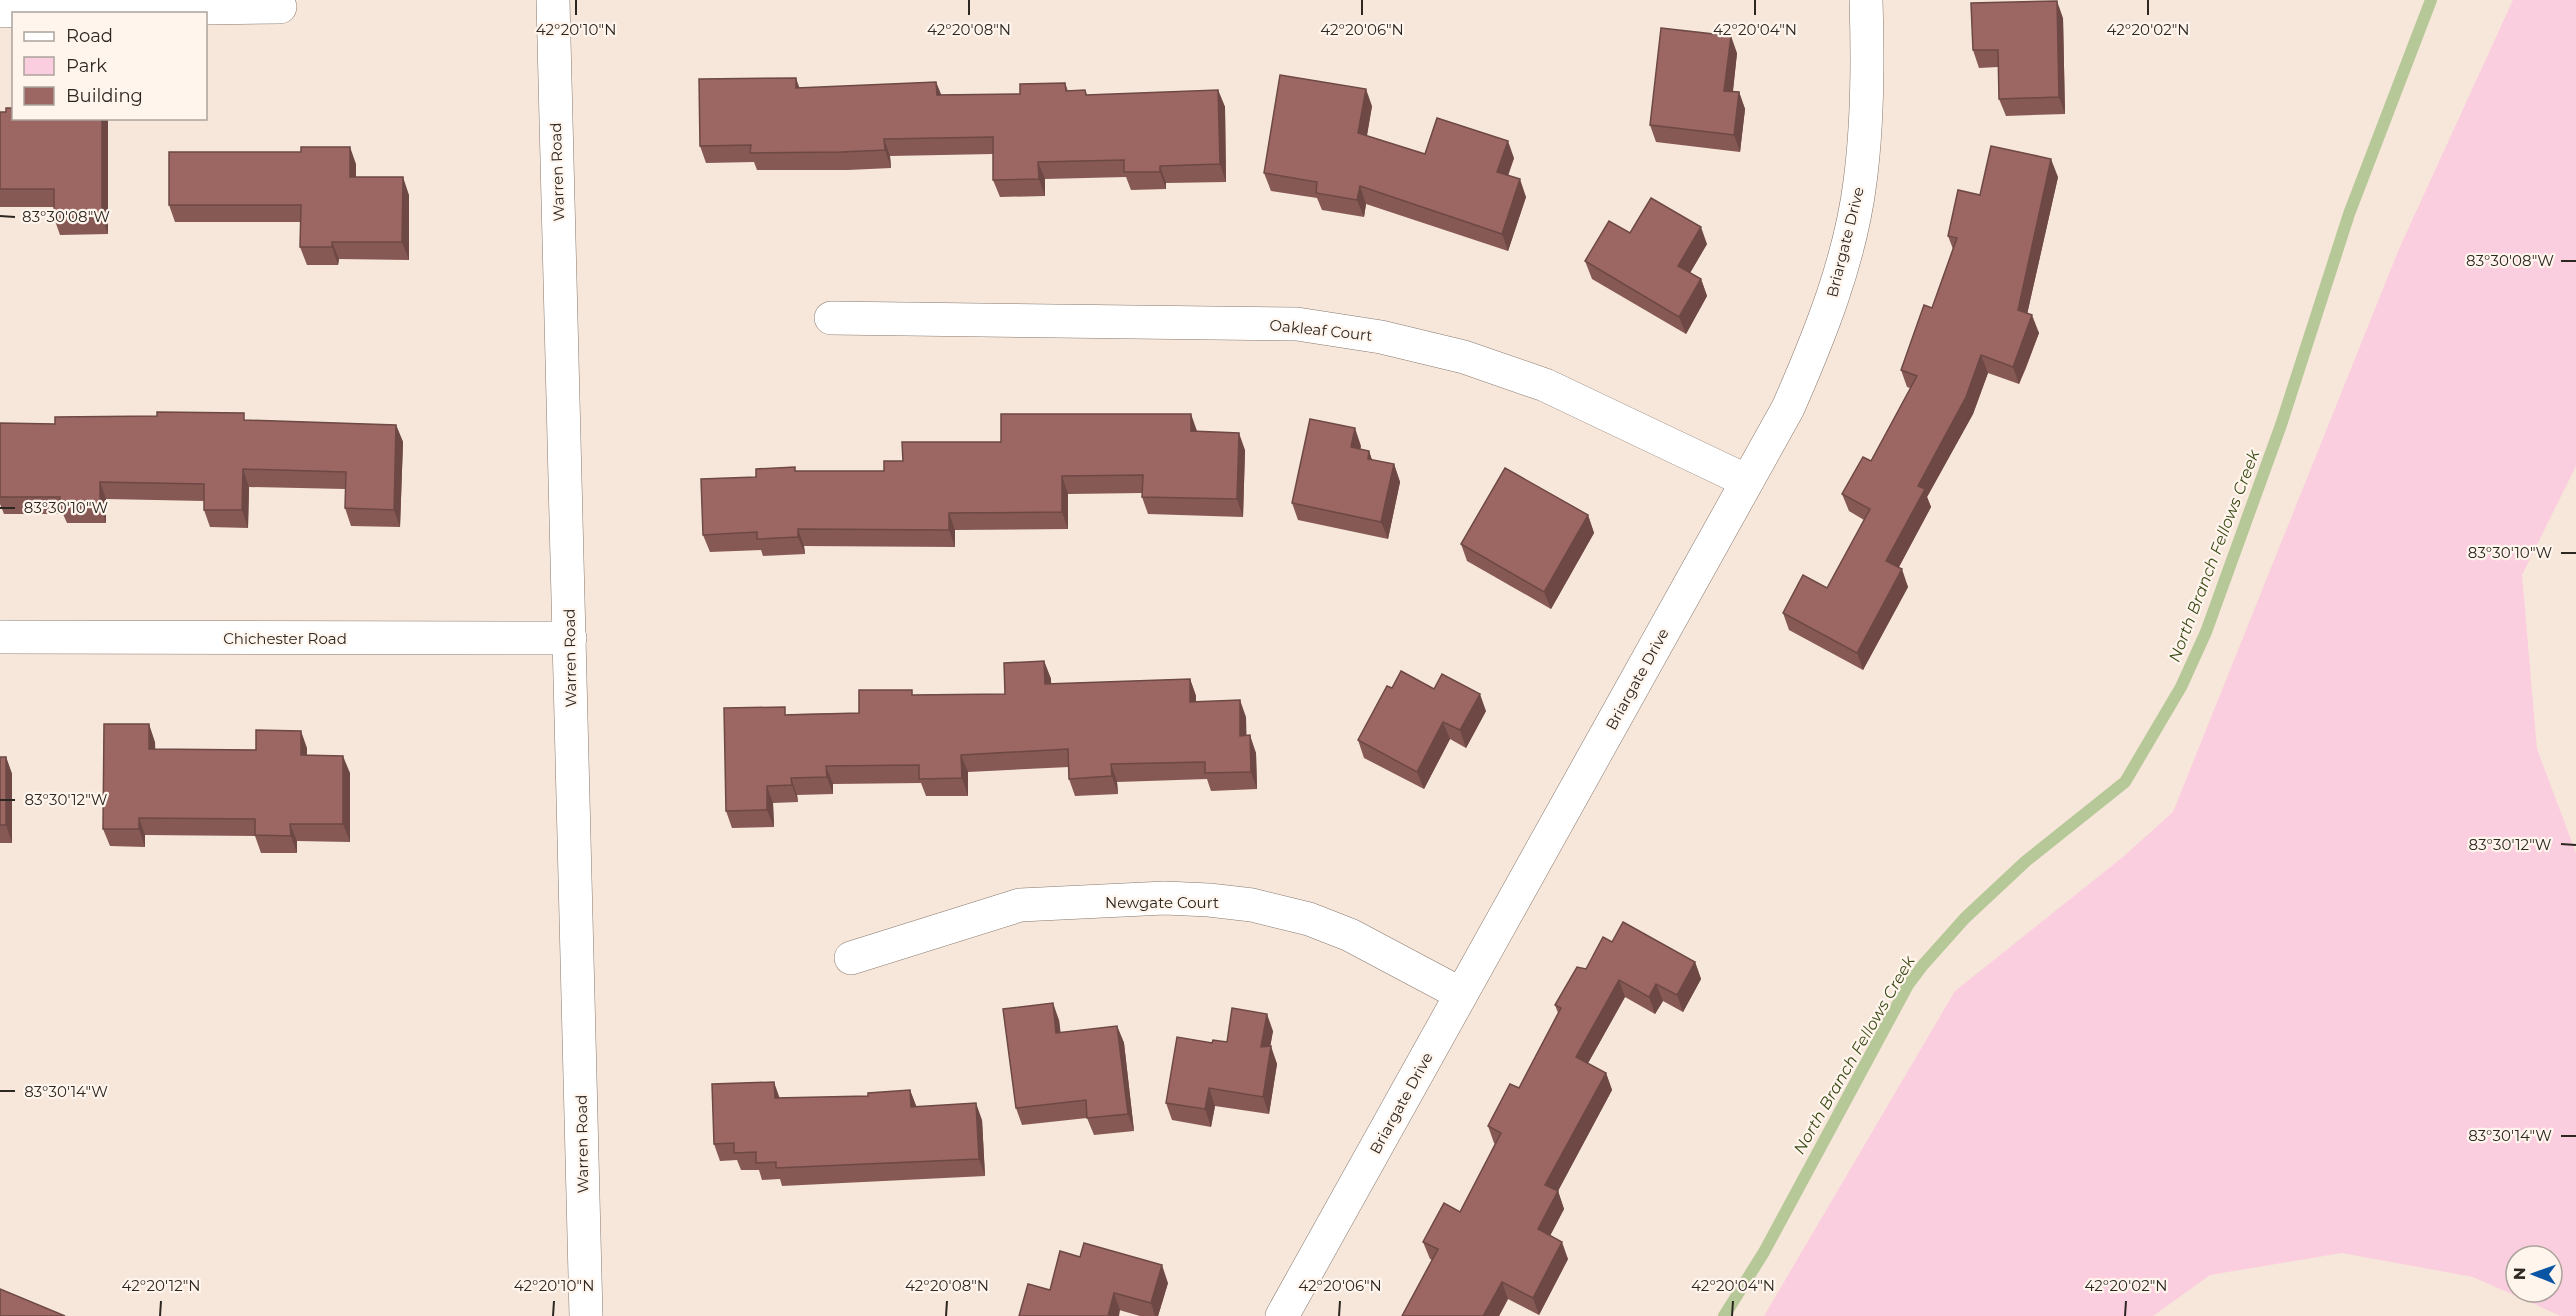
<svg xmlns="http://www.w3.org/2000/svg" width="2576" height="1316" viewBox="0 0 2576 1316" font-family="Montserrat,sans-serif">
  <rect width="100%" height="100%" fill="#f7e6da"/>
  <path fill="#fbcedf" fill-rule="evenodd" d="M 2513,0 L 2576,0 L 2576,466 L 2522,575 L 2537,749 L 2576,853 L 2576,1316 L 2561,1316 L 2473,1277 L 2342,1253 L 2210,1275 L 2153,1316 L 1764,1316 L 1955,991 L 2123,857 L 2173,812 L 2399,249 ZM 2516,1256 L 2552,1256 L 2552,1292 L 2516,1292 Z"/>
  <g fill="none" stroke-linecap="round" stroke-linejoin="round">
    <polyline stroke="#b6c897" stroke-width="12" points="1724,1316 1764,1252 1908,985 1923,965 1965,918 2026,861 2125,782 2181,687 2206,632 2281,425 2349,214 2431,0"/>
    <g stroke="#88796e" stroke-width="34">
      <g id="minor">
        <polyline points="0,11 280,7"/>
        <polyline points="831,318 1297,324 1381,337 1464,357 1545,385 1747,481"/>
        <polyline points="0,637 570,638"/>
        <polyline points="851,958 1020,905 1165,898 1209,900 1252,905 1309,919 1350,935 1461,994"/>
        <path d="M 1282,1316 L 1788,408 C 1820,335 1850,261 1860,182 C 1868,122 1868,60 1866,0"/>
      </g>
    </g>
    <g stroke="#88796e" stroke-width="34">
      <polyline id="secondary" points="553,0 586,1316"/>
    </g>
    <use href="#minor" stroke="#fff" stroke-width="33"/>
    <use href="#secondary" stroke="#fff" stroke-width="33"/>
  </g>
  <g fill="#865954">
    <polygon points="2063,18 2065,114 2006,116 1999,99 1998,67 1979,68 1973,50"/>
    <polygon points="1737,53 1733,91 1739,92 1745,109 1740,152 1656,142 1650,125"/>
    <polygon points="936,82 941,95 1020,94 1065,83 1068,91 1085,90 1087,95 1218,90 1225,107 1226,182 1166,183 1166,189 1131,190 1126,177 1045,179 1045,196 1000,197 993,180 993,154 890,156 891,168 848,170 757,170 754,162 706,163 700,146 799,88"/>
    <polygon points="1372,106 1367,136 1425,154 1514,158 1508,176 1526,197 1508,251 1366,204 1364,217 1322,210 1317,198 1271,191 1264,173"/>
    <polygon points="0,112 108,118 108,234 60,235 54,218 54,207 0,207"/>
    <polygon points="356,164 356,177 409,195 409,260 339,259 338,265 307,265 300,247 301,222 175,222 169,205"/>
    <polygon points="2058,177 2027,314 2039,333 2026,368 2019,384 1988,373 1973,414 1927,497 1931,507 1899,567 1908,587 1863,670 1789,630 1783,613 1827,588 1864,520 1849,511 1842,494 1871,461 1910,388 1907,387 1901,370 1932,308 1953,249 1948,236"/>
    <polygon points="1630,233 1707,244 1690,273 1701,279 1707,296 1686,334 1592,279 1585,261"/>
    <polygon points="246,420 396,425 403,442 400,527 351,526 345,508 345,489 249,487 248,528 210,527 204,510 204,501 106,499 106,523 67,523 63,514 4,514 0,504 0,423 55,424"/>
    <polygon points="1197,432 1245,450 1243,517 1148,514 1142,497 1142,493 1068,494 1068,529 955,530 955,547 804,546 805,554 763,556 761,550 710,552 703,535 756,477 797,471 884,471 903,461 1001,442"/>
    <polygon points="1361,446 1360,449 1369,451 1372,460 1394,464 1400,482 1388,539 1298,520 1292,503"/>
    <polygon points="1588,515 1594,533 1551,609 1467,561 1461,544"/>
    <polygon points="1044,661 1051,679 1051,684 1190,679 1196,696 1196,701 1246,717 1246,735 1256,753 1257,789 1211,791 1207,779 1117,782 1118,794 1075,796 1069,779 1069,767 968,772 968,796 926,796 921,783 833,784 833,794 797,795 798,802 773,803 774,827 732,828 726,811 788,714 859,713 914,695 1005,694"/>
    <polygon points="1392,688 1434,689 1486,711 1466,748 1450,739 1424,789 1364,758 1358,740"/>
    <polygon points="155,742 155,749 256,750 307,748 307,755 350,773 350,842 297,841 297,853 261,853 255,836 145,835 145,847 110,846 103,829"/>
    <polygon points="0,757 6,757 12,774 12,843 0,843"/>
    <polygon points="1612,942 1695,962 1701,979 1683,1012 1663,1001 1655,1014 1625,997 1588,1063 1606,1073 1612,1090 1558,1191 1564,1209 1550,1236 1568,1259 1539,1315 1508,1299 1499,1316 1402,1316 1432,1260 1430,1259 1423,1242 1460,1212 1495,1144 1494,1143 1488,1126 1519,1088 1558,1013 1555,1005 1586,969"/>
    <polygon points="1059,1020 1060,1033 1117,1026 1124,1043 1134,1131 1094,1135 1087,1118 1022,1125 1016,1108"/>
    <polygon points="1273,1031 1270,1046 1277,1064 1269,1114 1215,1106 1211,1127 1172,1120 1166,1103 1212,1043 1227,1042"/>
    <polygon points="910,1090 916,1106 982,1120 985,1176 782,1186 780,1179 762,1180 759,1170 741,1170 737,1160 720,1161 714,1144 780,1098 868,1096"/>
    <polygon points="1168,1283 1158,1316 1140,1316 1050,1290"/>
  </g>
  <g fill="#6d4845">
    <polygon points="2057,1 2063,18 2065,114 2059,97"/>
    <polygon points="1731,36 1737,53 1731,108 1724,91"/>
    <polygon points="796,78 802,95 796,88"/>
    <polygon points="936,82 943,99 937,95"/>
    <polygon points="1366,89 1372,106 1364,151 1358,133"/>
    <polygon points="1218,90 1225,107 1226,182 1220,164"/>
    <polygon points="1739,92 1745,109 1740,152 1734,135"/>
    <polygon points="102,118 108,118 108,234 102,217"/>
    <polygon points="884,139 890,156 891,168 885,150"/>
    <polygon points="1508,141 1514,158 1503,189 1497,172"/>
    <polygon points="350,147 356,164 356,194 350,177"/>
    <polygon points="2051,159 2058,177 2024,328 2018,310"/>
    <polygon points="1038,162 1045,179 1045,196 1039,179"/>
    <polygon points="1160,166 1166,183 1166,189 1160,172"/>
    <polygon points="403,177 409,195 409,260 402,242"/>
    <polygon points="1520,179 1526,197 1508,251 1502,234"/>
    <polygon points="1360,186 1366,204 1364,217 1357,200"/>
    <polygon points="1701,227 1707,244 1684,283 1678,266"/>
    <polygon points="332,242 339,259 338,265 332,247"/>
    <polygon points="1701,279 1707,296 1686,334 1679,317"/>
    <polygon points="2032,315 2039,333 2019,384 2013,367"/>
    <polygon points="1981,355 1988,373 1973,414 1927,497 1931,507 1893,578 1886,561 1918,486"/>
    <polygon points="1191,414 1197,431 1197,449 1191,431"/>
    <polygon points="396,425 403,442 400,527 394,510"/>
    <polygon points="1355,428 1361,446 1357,465 1351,447"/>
    <polygon points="1239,433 1245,450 1243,517 1237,499"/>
    <polygon points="1369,451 1375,469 1368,459"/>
    <polygon points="1394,464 1400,482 1388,539 1381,522"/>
    <polygon points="243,469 249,487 248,528 242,510"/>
    <polygon points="1062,476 1068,494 1068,529 1062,512"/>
    <polygon points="100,482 106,499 106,523 100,506"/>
    <polygon points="949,513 955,530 955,547 949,530"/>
    <polygon points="1588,515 1594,533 1551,609 1544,592"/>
    <polygon points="798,529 804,546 805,554 798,537"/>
    <polygon points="1902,569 1908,587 1863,670 1857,653"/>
    <polygon points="1044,661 1051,679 1052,702 1045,684"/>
    <polygon points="1190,679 1196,696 1196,719 1190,702"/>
    <polygon points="1480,694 1486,711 1466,748 1460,730"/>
    <polygon points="1240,700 1246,717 1247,753 1240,736"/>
    <polygon points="1443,722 1450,739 1424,789 1417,772"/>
    <polygon points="149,724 155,742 156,766 149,749"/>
    <polygon points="301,731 307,748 307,773 301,755"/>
    <polygon points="1250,735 1256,753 1257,789 1251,772"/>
    <polygon points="961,755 968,772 968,796 962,778"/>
    <polygon points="343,756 350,773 350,842 343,824"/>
    <polygon points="6,757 12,774 12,843 6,825"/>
    <polygon points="1111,764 1117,782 1118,794 1112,776"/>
    <polygon points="826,766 833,784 833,794 827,777"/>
    <polygon points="791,778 797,795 798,802 792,785"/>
    <polygon points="767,786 773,803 774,827 767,810"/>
    <polygon points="139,818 145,835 145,847 139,829"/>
    <polygon points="290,824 297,841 297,853 291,836"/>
    <polygon points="1695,962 1701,979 1683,1012 1677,995"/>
    <polygon points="1619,980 1625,997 1582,1074 1576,1057"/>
    <polygon points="1656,984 1663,1001 1655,1014 1649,997"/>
    <polygon points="1053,1003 1059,1020 1063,1050 1056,1033"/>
    <polygon points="1267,1014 1273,1031 1267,1065 1261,1047"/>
    <polygon points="1117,1026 1124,1043 1134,1131 1128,1114"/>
    <polygon points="1271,1046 1277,1064 1269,1114 1263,1097"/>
    <polygon points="1606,1073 1612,1090 1552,1202 1545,1185"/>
    <polygon points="774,1082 780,1099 775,1098"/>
    <polygon points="1209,1088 1215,1106 1211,1127 1205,1109"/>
    <polygon points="910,1090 917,1108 911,1107"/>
    <polygon points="976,1103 982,1120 985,1176 979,1159"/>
    <polygon points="1558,1191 1564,1209 1544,1247 1538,1229"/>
    <polygon points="1562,1242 1568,1259 1539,1315 1533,1298"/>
    <polygon points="1162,1265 1168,1283 1158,1316 1155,1316 1151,1303"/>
    <polygon points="1502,1282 1508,1299 1499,1316 1483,1316"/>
    <polygon points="1114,1293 1120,1310 1119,1316 1108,1316"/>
  </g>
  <g fill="#9c6762" stroke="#6d4845" stroke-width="1.5">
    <polygon points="2057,1 2059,97 1999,99 1998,50 1973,50 1971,3"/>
    <polygon points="1661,28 1731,36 1724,91 1739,92 1734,135 1650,125"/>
    <polygon points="1280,75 1366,89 1358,133 1425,154 1437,118 1508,141 1497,172 1520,179 1502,234 1360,186 1357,200 1316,193 1317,182 1264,173"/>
    <polygon points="796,78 796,88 936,82 937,95 1020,94 1020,84 1065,83 1066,91 1085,90 1086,95 1218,90 1220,164 1160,166 1160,172 1124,172 1124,160 1038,162 1039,179 993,180 993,137 884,139 885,150 841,152 750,153 751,145 700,146 699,79"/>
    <polygon points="6,108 14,108 14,118 102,118 102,217 54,218 54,189 0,189 0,112 6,112"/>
    <polygon points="1991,146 2051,159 2018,310 2032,315 2013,367 1981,355 1966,397 1918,486 1925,489 1886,561 1902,569 1857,653 1783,613 1803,575 1827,588 1870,509 1842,494 1863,457 1871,461 1917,376 1901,370 1924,305 1932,308 1957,238 1948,236 1958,190 1980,195"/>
    <polygon points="301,147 350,147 350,177 403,177 402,242 332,242 332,247 300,247 301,205 169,205 169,152 301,152"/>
    <polygon points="1651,198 1701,227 1678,266 1701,279 1679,317 1585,261 1609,221 1630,233"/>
    <polygon points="157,412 244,413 244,420 396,425 394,510 345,508 346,472 243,469 242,510 204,510 204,484 100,482 100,506 60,506 60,497 0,497 0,423 55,424 55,417 157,416"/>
    <polygon points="1001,414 1191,414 1191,431 1239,433 1237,499 1142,497 1143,475 1062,476 1062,512 949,513 949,530 798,529 798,537 757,539 757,532 703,535 701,479 756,477 756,469 795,467 795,471 884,471 884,461 903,461 902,442 1001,442"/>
    <polygon points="1310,419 1355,428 1351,447 1369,451 1368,459 1394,464 1381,522 1292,503"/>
    <polygon points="1505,468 1588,515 1544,592 1461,544"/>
    <polygon points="1044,661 1045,684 1190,679 1190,702 1240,700 1240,736 1250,735 1251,772 1205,773 1205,762 1111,764 1112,776 1069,779 1068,749 961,755 962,778 919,779 919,765 826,766 827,777 791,778 792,785 767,786 767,810 726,811 724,708 785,707 785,715 859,713 859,690 912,690 912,695 1005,694 1004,663"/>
    <polygon points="1401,671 1434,689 1442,674 1480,694 1460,730 1443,722 1417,772 1358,740 1387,686 1392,688"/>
    <polygon points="104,724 149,724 149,749 256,750 256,730 301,731 301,755 343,756 343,824 290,824 291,836 255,835 255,819 139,818 139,829 103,829"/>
    <rect x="0" y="757" width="6" height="68"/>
    <polygon points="1623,922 1695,962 1677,995 1656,984 1649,997 1619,980 1576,1057 1606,1073 1545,1185 1558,1191 1538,1229 1562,1242 1533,1298 1502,1282 1483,1316 1402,1316 1438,1249 1423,1242 1444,1203 1460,1212 1501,1133 1488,1126 1510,1084 1519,1088 1561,1008 1555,1005 1577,967 1586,969 1603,937 1612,942"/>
    <polygon points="1053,1003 1056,1033 1117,1026 1128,1114 1087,1118 1086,1100 1016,1108 1003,1009"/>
    <polygon points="1232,1008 1267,1014 1261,1047 1271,1046 1263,1097 1209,1088 1205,1109 1166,1103 1177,1037 1212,1043 1213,1040 1227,1042"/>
    <polygon points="774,1082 775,1098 868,1096 868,1093 910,1090 911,1107 976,1103 979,1159 776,1168 776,1162 756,1163 756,1152 734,1153 734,1143 714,1144 712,1084"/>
    <polygon points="1084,1243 1162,1265 1151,1303 1114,1293 1108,1316 1019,1316 1028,1284 1050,1290 1060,1251 1080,1257"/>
    <polygon points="0,1289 65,1316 0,1316"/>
  </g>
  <path fill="none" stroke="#2d2722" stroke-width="2" d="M 576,15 L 576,0M 969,15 L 969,0M 1362,15 L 1362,0M 1755,15 L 1755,0M 2148,15 L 2148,0M 0,216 L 15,217M 2561,261 L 2576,261M 0,508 L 15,508M 2561,553 L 2576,553M 0,800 L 15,800M 2561,844 L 2576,845M 0,1091 L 15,1091M 2561,1136 L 2576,1136M 160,1316 L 161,1301M 553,1316 L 554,1301M 946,1316 L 947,1301M 1339,1316 L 1340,1301M 1732,1316 L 1733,1301M 2125,1316 L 2126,1301"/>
  <g text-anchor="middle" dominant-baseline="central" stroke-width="4.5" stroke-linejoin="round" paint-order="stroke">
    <g font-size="15" fill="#2d2722" stroke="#fff5ed">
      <text transform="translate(557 172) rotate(-92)">Warren Road</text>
      <text transform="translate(1845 242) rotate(-76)">Briargate Drive</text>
      <text transform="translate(1321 330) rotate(6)">Oakleaf Court</text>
      <text x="285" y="638">Chichester Road</text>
      <text transform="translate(570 658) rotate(-91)">Warren Road</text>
      <text transform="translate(1637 679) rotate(-61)">Briargate Drive</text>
      <text x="1162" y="902">Newgate Court</text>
      <text transform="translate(1401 1103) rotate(-61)">Briargate Drive</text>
      <text transform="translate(582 1144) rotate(-91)">Warren Road</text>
    </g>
    <g font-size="16" font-style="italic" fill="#394914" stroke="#fff5ed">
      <text transform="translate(2214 556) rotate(-69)">North Branch Fellows Creek</text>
      <text transform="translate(1854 1055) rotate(-60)">North Branch Fellows Creek</text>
    </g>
  </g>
  <g font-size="15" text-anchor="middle" fill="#2d2722" stroke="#fff5ed" stroke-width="4.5" stroke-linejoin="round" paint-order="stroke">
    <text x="576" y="35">42°20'10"N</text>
    <text x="969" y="35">42°20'08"N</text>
    <text x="1362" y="35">42°20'06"N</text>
    <text x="1755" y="35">42°20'04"N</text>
    <text x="2148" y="35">42°20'02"N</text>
    <text x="66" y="222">83°30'08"W</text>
    <text x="2510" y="266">83°30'08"W</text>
    <text x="66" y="513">83°30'10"W</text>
    <text x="2510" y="558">83°30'10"W</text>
    <text x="66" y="805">83°30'12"W</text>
    <text x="2510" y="850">83°30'12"W</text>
    <text x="66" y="1097">83°30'14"W</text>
    <text x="2510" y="1141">83°30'14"W</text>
    <text x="161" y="1291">42°20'12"N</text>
    <text x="554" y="1291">42°20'10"N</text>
    <text x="947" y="1291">42°20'08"N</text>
    <text x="1340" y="1291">42°20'06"N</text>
    <text x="1733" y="1291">42°20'04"N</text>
    <text x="2126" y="1291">42°20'02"N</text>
  </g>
  <rect x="12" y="12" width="195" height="108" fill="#fff5ed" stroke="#aba39c" stroke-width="1.5"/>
  <rect x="24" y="32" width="30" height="9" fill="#ffffff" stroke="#aba39c" stroke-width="1.5"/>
  <text x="66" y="42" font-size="18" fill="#2d2722">Road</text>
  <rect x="24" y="57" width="30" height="18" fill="#fbcedf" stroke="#aba39c" stroke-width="1.5"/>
  <text x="66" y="72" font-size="18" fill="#2d2722">Park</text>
  <rect x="24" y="87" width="30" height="18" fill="#9c6762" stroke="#aba39c" stroke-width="1.5"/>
  <text x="66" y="102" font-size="18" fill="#2d2722">Building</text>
  <g transform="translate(2534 1274) rotate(271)"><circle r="28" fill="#fff5ed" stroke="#aba39c" stroke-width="1.5"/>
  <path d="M0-4.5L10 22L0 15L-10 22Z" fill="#0954a3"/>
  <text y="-9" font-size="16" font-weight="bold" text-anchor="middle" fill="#2d2722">N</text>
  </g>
</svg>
